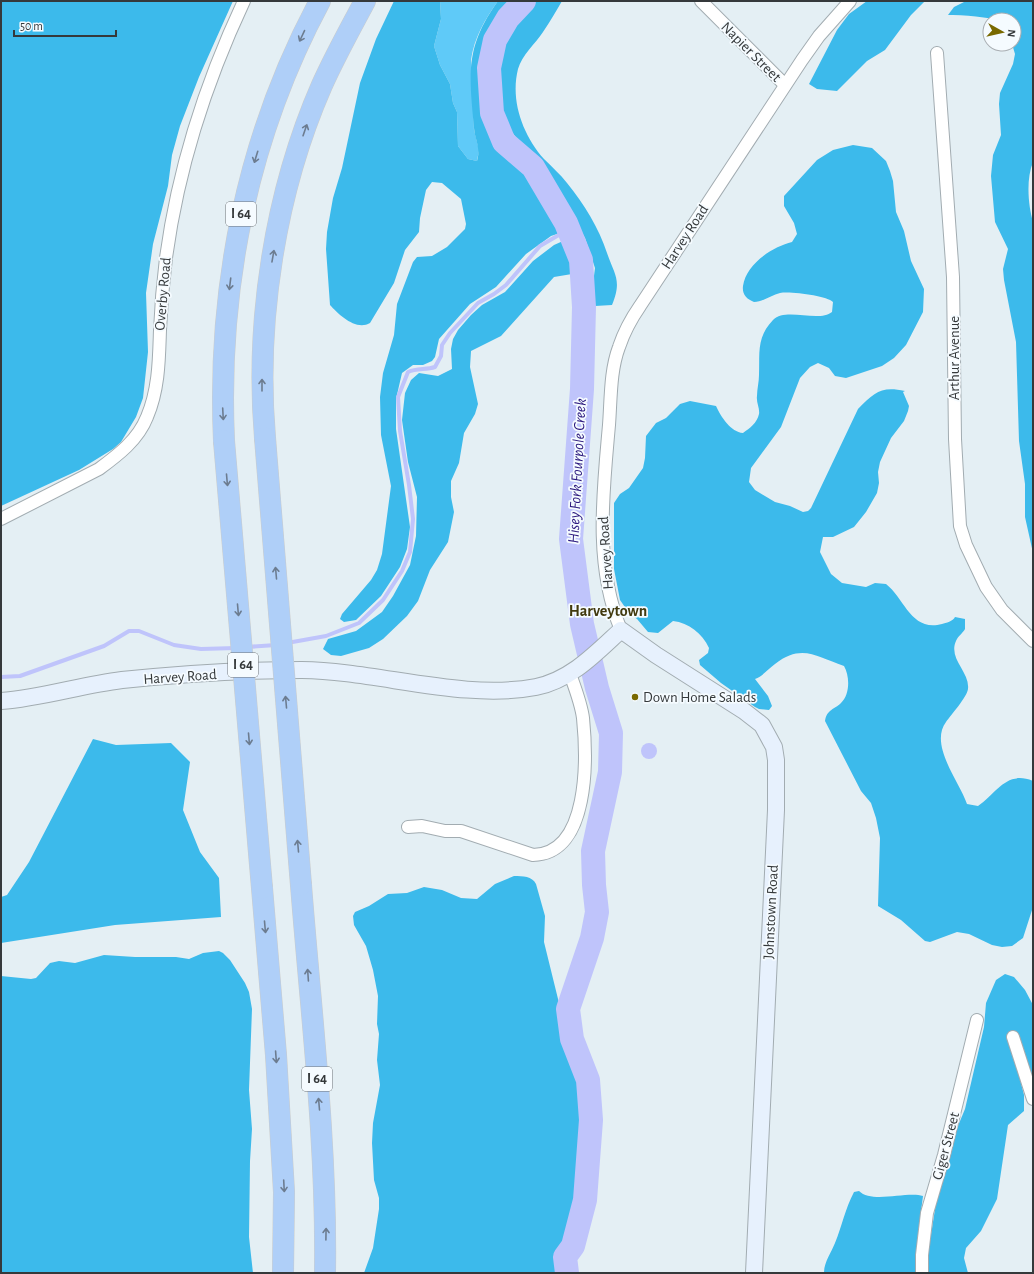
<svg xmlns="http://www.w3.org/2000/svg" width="1034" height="1274" viewBox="0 0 1034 1274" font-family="'Alegreya Sans',sans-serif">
  <rect width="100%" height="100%" fill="#e4eff4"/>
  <path fill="#5fcaf8" d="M 440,1 L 498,1 C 485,19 474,38 471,60 L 474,130 L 479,150 L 477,161 L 468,159 L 458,146 L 457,112 L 453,103 L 450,84 L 440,65 L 434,46 L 441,19 Z"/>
  <g fill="#3cbaeb">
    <polygon points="1,1 233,1 199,77 180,126 172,155 168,186 153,244 146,293 148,352 143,398 136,417 121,442 113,449 79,470 1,506"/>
    <path d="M 394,1 L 440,1 L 441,19 L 434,46 L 440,65 L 450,84 L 453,103 L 457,112 L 458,146 L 468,159 L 477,161 C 481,148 475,140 474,128 C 469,73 465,47 498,1 L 517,1 L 505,12 L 485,54 L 483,69 L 487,92 L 489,122 L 497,140 L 513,160 L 551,196 L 559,219 L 560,233 L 551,236 L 526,254 L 496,287 L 470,304 L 439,339 L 435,357 L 432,361 L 423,365 L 413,365 L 402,373 L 396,399 L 396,429 L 410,527 L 407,549 L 400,567 L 381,596 L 356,620 L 344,622 L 340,619 L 342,614 L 371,580 L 377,570 L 382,554 L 391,486 L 381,435 L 380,397 L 383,373 L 394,335 L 397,304 L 413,262 L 417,257 L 432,256 L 447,247 L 465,229 L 466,224 L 461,199 L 442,183 L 432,182 L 426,190 L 420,218 L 419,232 L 405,250 L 394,283 L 370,323 C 356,331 339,315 330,305 L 326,249 L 327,232 L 333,198 L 342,168 L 360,83 L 376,39 Z"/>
    <path d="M 534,1 L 562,1 C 556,11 550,22 543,32 C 535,44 522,55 518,69 C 510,101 523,135 544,159 C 552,167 560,174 567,183 C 584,204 599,228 607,253 C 615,276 622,280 612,305 L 595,306 L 592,292 L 595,268 L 585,238 L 544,167 L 528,154 L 507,125 L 499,106 L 501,87 L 498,62 L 503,36 L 521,13 Z"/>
    <polygon points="867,1 925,1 911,15 885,50 867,61 837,91 817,89 809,84 837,30 849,14"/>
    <path d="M 966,1 L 1033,1 L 1033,162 C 1026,179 1028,205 1033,222 L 1033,553 L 1025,517 L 1025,484 L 1019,441 L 1016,342 L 1004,280 L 1003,269 L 1008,249 L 995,222 L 991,176 L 993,155 L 1001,135 L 999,104 L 1000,93 L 1013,64 L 1015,54 L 1012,44 L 1014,44 L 1014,20 C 992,20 970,14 948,15 L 954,7 Z"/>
    <path d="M 853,145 L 872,148 L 886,161 L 890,171 L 893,181 L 896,212 L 904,231 L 911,261 L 924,289 L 923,312 L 906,345 L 894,358 L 882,366 L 846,378 L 835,376 L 829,368 L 818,363 L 810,367 L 800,378 L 781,427 L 751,468 L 749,482 L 755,490 L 775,502 L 790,506 L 803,512 L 808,511 L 811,508 L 858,409 C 875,392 881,386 905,391 L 903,392 L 909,406 L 908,411 L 904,421 L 891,438 L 880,462 L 878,472 L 879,483 L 877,493 L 866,512 L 854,527 L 833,537 L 823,537 L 820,552 L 831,574 L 842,583 L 866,587 L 875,583 L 886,584 C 905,599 911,632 942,624 C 946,623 953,621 955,617 L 965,619 L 965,629 C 963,633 958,636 956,641 C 948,659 970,672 968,689 C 967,697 951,715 946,722 C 929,745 959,781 967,804 L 978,806 C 997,793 1006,770 1033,781 L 1033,907 L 1023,938 L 1012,946 L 1002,947 L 992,945 L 969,934 L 957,932 L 930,942 L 925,941 L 901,920 L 878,906 L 880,838 L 876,818 L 871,803 L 861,791 L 825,721 C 827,709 834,710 841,703 C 850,695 850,676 844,666 C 817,657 802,643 775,664 C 768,669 763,676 755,679 L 768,696 L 772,706 L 769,710 L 759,709 L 755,707 L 721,683 L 700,665 L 699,660 L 708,653 L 709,648 C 702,633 689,623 673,621 L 658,633 L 648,632 L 637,619 L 629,613 L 620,600 L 614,569 L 614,503 L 620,494 L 629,488 L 643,468 L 645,458 L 646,436 L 656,423 L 666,418 L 680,404 L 690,401 L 716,406 C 721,417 731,432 743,433 C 750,428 757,423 759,414 C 760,409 756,402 757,396 C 757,389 759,382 759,375 C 760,353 756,338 773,320 C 786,307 818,323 832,312 L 833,302 C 827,296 791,291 780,293 C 771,295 763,302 754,302 C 746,299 742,294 743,286 C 746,264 772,247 792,242 L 797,234 L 794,223 L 784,206 L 784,196 L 817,160 L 833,150 Z"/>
    <path d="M 563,241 L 567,241 C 575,252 579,263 572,274 L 554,277 L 501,336 L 471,351 L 470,367 L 478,404 L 475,414 L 464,433 L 459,463 L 451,481 L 451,497 L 454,512 L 448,542 L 430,570 L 418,601 L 407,616 L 383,639 L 369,648 L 341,656 L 331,655 L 323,649 L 328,639 L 356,631 L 382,612 L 393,596 L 410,565 L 416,536 L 417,497 L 408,462 L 402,420 L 405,393 L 411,380 L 419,373 L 438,376 L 452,369 L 451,349 L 453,339 L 458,330 L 471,315 L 482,305 L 505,292 L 533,261 L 554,245 Z"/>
    <polygon points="93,739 116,745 171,743 190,762 183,810 200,852 219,878 221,917 115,925 1,943 1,897 7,895 29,862"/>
    <path d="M 514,876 C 523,876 532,876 536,884 L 545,916 L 544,942 L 559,1003 L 559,1026 L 576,1065 L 587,1117 L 580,1181 L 571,1238 L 560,1256 L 557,1273 L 364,1273 L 373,1248 L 379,1209 L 379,1198 L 374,1180 L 372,1143 L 373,1123 L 380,1085 L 377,1060 L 379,1034 L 377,1024 L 378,996 L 373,970 L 366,946 L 354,925 L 353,916 L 355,912 L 369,906 L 388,894 L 407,893 L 424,887 L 442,890 L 461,898 L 477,899 L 495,884 Z"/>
    <polygon points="219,951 223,953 230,960 245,983 249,992 252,1009 249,1090 252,1129 250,1161 249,1237 253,1273 1,1273 1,976 31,979 36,978 50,963 59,961 75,963 104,955 135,957 176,957 189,959 203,953"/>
    <polygon points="1005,974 1014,977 1025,990 1033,1005 1033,1088 1017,1067 1024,1095 1024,1111 1008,1125 997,1199 981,1231 966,1248 964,1258 968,1273 927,1273 927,1260 936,1203 953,1138 965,1109 984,1027 986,1003 996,980"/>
    <path d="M 859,1191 C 872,1204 907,1191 923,1196 L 918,1234 L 915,1273 L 824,1273 C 824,1262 831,1253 835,1243 C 842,1226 845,1209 854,1192 Z"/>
  </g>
  <circle fill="#bfc4fb" cx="649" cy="751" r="8"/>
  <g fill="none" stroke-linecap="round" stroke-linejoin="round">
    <g stroke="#bfc4fb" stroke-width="4">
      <path d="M 287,643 L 326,636 L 359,623 L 383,600 L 402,571 L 410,552 L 413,519 L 409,485 L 400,431 L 398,397 L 408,372 C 417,368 426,370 435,367 L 441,356 L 442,345 L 450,333 L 478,303 L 494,294 L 506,285 L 540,246 L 569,229"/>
      <polyline points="247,647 276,645"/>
      <polyline points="1,677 20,676 104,646 129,631 139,631 174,645 201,649 236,648"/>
    </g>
    <polyline stroke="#bfc4fb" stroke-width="24" points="524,1 508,18 495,40 489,68 492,113 504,142 533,167 566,223 581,260 584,307 582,389 571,539 582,624 597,688 611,733 610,772 593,851 594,885 597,912 592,938 568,1009 572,1039 588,1080 591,1120 585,1200 573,1246 565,1257 567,1273"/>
    <g stroke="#a2acb1" stroke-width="14">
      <g id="street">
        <polyline points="701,1 785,85"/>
        <polyline points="937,53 953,277 955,439 960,526 966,545 986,587 1002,610 1033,641"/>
        <path d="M 1,519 L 99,469 C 118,455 138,440 147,417 C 159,389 159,359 160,330 C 161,306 163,282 166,258 C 178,169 206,82 244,1"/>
        <path d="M 621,630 C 594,565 603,493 609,425 C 611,399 610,371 619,347 C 624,332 631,319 640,306 L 802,60 L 819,36 L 850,1"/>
        <path d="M 408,827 L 422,826 L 445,831 L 461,831 L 533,855 C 590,854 587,758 583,718 C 581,703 575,688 570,674"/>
        <polyline points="1013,1037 1033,1099"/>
        <polyline points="922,1273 922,1255 927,1213 944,1155 977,1020"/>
      </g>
    </g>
    <g stroke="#a2acb1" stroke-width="18">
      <path id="secondary" d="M 1,701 C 42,698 81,685 122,680 C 181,674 243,670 302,670 C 377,671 464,701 536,687 C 571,680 596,653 621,630 L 656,655 L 744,711 L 762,725 L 774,747 L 776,760 L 776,810 L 754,1273"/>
    </g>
    <g stroke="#cacccc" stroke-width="22">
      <g id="highway">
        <path d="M 265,438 C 255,321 275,192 322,85 C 335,56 350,29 365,1"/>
        <path d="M 224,441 C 217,288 247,137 320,1"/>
        <path d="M 301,885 C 311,1014 327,1143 325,1273"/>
        <polyline points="262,888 276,1055 284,1192 283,1273"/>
      </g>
    </g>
    <use href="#street" stroke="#fff" stroke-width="12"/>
    <use href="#secondary" stroke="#e7f1fd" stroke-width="16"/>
    <use href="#highway" stroke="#afcff8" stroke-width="21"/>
    <g stroke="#cacccc" stroke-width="22" stroke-linecap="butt">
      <g id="highway-bridge">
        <polyline points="265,438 301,885"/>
        <polyline points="224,441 262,888"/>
      </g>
    </g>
    <use href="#highway-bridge" stroke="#afcff8" stroke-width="21"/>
  </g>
  <defs><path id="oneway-shaft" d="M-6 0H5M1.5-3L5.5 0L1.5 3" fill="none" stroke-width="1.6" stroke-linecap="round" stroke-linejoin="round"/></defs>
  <g stroke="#6c7c90">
    <use href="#oneway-shaft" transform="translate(302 36) rotate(115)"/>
    <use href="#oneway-shaft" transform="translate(305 130) rotate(-71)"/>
    <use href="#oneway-shaft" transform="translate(256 157) rotate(107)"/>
    <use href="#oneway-shaft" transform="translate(273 256) rotate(-80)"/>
    <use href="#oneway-shaft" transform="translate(230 284) rotate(97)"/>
    <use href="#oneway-shaft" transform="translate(262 385) rotate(-90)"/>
    <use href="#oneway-shaft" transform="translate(223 414) rotate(87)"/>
    <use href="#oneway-shaft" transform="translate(227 480) rotate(85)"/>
    <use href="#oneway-shaft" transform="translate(276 573) rotate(-95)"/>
    <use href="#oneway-shaft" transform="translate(238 610) rotate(85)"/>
    <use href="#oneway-shaft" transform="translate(286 702) rotate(-95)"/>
    <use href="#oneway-shaft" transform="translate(249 739) rotate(85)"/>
    <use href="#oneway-shaft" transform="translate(298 846) rotate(-95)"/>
    <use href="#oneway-shaft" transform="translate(265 927) rotate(85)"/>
    <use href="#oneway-shaft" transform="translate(308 975) rotate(-94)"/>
    <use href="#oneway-shaft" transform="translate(276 1057) rotate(86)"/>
    <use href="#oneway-shaft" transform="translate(319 1104) rotate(-95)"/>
    <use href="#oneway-shaft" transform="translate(284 1186) rotate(87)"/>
    <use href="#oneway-shaft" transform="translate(326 1234) rotate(-89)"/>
  </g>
  <circle fill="#796900" stroke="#f5fbff" stroke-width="1.5" cx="635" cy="697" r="4"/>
  <g text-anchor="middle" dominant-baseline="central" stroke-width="3.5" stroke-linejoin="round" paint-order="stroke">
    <g fill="#f5fbff" stroke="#6f7376" stroke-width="1">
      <rect x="226" y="202" width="30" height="24" rx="3"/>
      <rect x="228" y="653" width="30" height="24" rx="3"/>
      <rect x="302" y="1067" width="30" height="24" rx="3"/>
    </g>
    <g font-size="14" font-weight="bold" fill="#35393b">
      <text x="241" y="214">I 64</text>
      <text x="243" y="665">I 64</text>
      <text x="317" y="1079">I 64</text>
    </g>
    <g font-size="15" fill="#35393b" stroke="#f5fbff">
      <text transform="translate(751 52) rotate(45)">Napier Street</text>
      <text transform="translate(685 237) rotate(-57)">Harvey Road</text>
      <text transform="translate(163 294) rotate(-85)">Overby Road</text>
      <text transform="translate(954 358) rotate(-90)">Arthur Avenue</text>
      <text transform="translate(606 553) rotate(-94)">Harvey Road</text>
      <text transform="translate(180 677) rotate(-4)">Harvey Road</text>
      <text transform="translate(771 912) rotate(-87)">Johnstown Road</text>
      <text transform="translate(946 1146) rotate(-75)">Giger Street</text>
    </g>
    <g font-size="15" fill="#35393b" stroke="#f5fbff" text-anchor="start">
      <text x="643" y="697">Down Home Salads</text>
    </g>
    <g font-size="16" font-style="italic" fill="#2b187e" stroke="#f5fbff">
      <text transform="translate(577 471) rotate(-87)">Hisey Fork Fourpole Creek</text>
    </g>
    <g font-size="16" font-weight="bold" fill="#423a10" stroke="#f5fbff">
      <text x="608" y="611">Harveytown</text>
    </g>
  </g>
  <rect width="1034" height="1274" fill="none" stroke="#35393b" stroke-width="4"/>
  <g transform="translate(1002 32) rotate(98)"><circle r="19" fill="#f5fbff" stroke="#a8adb1"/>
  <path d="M0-3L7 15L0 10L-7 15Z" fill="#796900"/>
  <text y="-6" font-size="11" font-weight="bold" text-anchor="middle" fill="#35393b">N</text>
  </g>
  <path d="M14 30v6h102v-6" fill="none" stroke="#35393b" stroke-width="2"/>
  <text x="20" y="30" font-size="12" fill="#35393b" stroke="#f5fbff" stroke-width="3" paint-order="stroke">50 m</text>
</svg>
